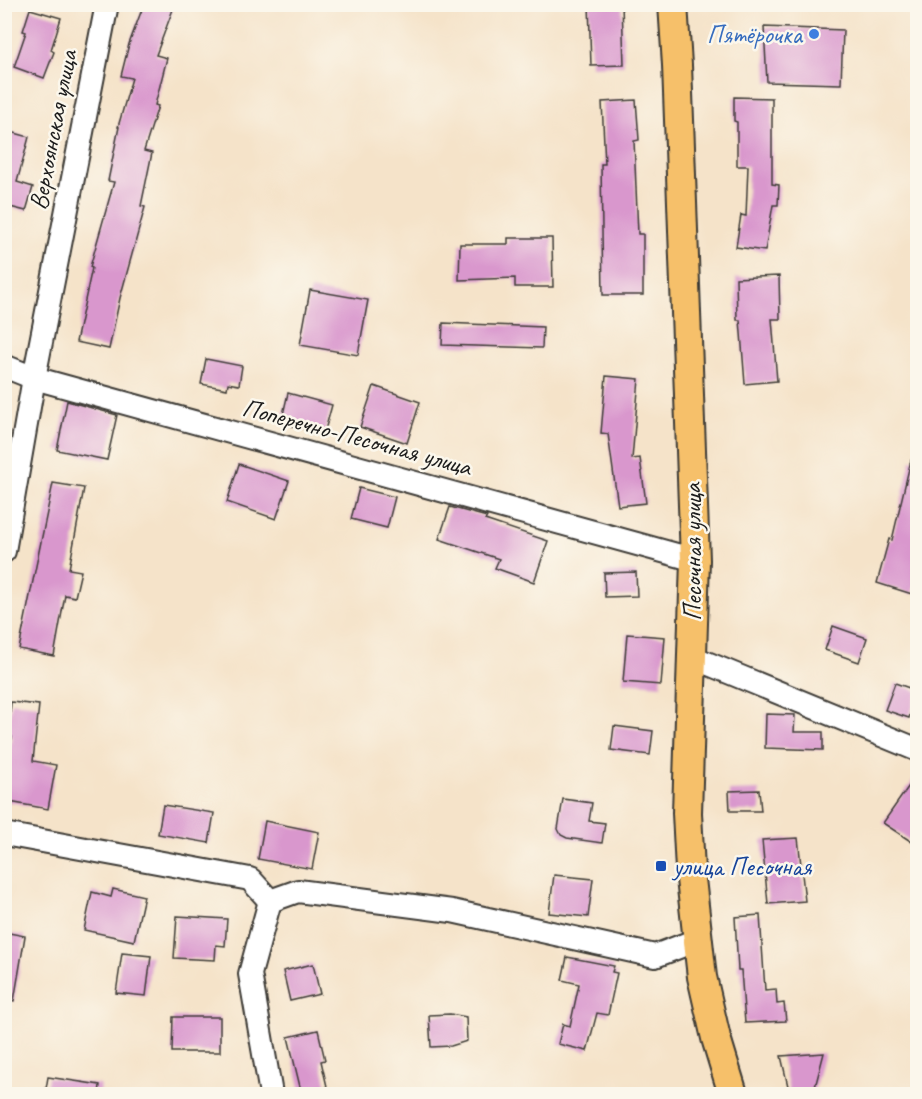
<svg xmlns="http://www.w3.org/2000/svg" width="922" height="1099" viewBox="0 0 922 1099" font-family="Caveat,sans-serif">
  <rect width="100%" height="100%" fill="#fbf7ec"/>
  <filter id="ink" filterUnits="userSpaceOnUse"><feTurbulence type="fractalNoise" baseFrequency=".0167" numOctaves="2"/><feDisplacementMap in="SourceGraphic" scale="12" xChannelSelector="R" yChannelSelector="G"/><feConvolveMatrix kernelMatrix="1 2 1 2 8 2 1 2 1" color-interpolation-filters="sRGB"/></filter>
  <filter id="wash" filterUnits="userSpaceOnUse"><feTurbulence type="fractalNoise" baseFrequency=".008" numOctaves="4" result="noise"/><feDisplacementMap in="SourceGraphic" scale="24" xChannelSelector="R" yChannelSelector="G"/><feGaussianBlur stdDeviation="1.35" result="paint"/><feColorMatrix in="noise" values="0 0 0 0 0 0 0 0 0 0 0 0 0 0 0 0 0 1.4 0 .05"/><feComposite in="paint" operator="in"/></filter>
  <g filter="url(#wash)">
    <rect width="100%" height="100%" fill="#f5e3c9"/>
    <g id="blocks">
      <g fill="#d997cd">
        <polygon points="144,4 175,4 156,55 167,58 155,105 158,106 144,151 152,153 141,206 145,207 120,298 109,349 76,342 92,268 90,267 114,182 108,181 119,127 118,127 132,78 121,76 129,44"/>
        <polygon points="589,4 622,4 624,65 591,66"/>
        <polygon points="30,9 61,18 51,50 54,52 44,78 14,67 26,32 23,31"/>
        <polygon points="764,27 843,30 841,84 767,82"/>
        <polygon points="734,97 772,98 772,184 779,185 778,205 773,205 765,251 736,247 741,215 746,216 748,166 737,166 737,122 734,121"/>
        <polygon points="636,100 639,140 634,141 638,234 643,234 643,295 603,295 601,164 605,164 602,102"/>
        <polygon points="4,130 29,137 17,182 33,187 26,211 10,207 10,209 4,208"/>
        <polygon points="508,238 552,238 553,287 515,287 515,278 459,280 460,244 508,244"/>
        <polygon points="779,276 780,319 772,319 777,381 745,384 740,320 737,320 736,278"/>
        <polygon points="310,290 368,300 358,355 300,345"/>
        <polygon points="443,323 543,327 542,348 442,345"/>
        <polygon points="206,359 242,366 239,385 228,383 227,389 201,384"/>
        <polygon points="606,376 639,379 632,459 640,458 646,503 618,506 608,434 601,433"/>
        <polygon points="374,386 420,402 407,443 360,427"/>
        <polygon points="288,393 332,405 324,434 281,423"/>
        <polygon points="67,401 117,415 107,460 57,450"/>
        <polygon points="911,460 918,461 918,574 912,594 877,583 889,539 892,540"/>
        <polygon points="239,464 289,481 276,519 227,502"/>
        <polygon points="53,483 84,488 69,569 81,571 75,597 65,595 54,656 19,649"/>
        <polygon points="359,488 395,497 387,528 351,519"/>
        <polygon points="450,507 487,517 485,520 548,541 534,582 495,568 499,559 439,539"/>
        <polygon points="636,572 637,596 605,597 604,573"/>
        <polygon points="833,626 867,638 859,662 825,650"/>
        <polygon points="627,634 665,637 661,685 623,682"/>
        <polygon points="895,683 918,691 909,718 885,710"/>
        <polygon points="11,702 39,705 33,761 56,765 48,809 4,801 4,778 12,737 8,736"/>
        <polygon points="766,714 795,715 794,732 823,732 823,750 765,748"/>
        <polygon points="614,726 653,731 650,755 611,750"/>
        <polygon points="918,773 918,846 883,823"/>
        <polygon points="759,790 761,811 730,811 729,791"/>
        <polygon points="563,799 592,803 589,821 605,823 602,843 567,838 561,835 558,829"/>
        <polygon points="163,805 214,813 209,843 158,834"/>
        <polygon points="265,821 319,832 312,869 258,859"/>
        <polygon points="798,838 805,901 768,904 762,840"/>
        <polygon points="554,875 593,879 588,917 549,913"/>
        <polygon points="113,889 144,896 134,941 84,930 92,892 111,897"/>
        <polygon points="760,915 765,990 776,989 777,1004 784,1003 786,1021 745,1023 741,970 738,970 735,917"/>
        <polygon points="177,916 227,919 225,946 216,945 215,960 174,958"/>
        <polygon points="4,932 25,936 14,1001 4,1000"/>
        <polygon points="122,953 151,956 146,996 116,993"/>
        <polygon points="567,957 614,966 612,972 617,973 608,1015 597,1013 587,1051 558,1044 563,1024 570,1026 579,984 562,980"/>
        <polygon points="313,964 320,994 290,1001 283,971"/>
        <polygon points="450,1014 466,1017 467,1041 451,1046 431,1047 429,1015"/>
        <polygon points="173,1017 220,1017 220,1052 172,1052"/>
        <polygon points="318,1030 325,1060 321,1061 329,1095 302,1095 288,1037"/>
        <polygon points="824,1053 813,1095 790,1095 781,1056"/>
        <polygon points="48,1077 100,1085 99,1095 45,1095"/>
      </g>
    </g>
  </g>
  <g filter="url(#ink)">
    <use href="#blocks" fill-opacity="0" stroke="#3d3a36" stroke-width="1.5"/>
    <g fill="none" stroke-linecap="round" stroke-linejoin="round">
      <g stroke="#3d3a36" stroke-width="26">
        <g id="minor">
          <polyline points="4,366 34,378 695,560"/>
          <polyline points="4,551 34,378 107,4"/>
          <polyline points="692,657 918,750"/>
          <polyline points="4,834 250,879 270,901 298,891 452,911 655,956 697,940"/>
          <polyline points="270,901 250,974 271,1094"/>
        </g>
      </g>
      <g stroke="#3d3a36" stroke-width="32">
        <polyline id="major" points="673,4 677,65 695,560 687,813 690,870 702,977 716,1038 733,1094"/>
      </g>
      <use href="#minor" stroke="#fff" stroke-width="22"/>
      <use href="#major" stroke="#f6c06b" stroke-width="28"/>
    </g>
  </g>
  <circle fill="#3f7fe0" stroke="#fbf7ec" stroke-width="2" cx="814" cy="34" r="6"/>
  <rect fill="#1a4fb4" stroke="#fbf7ec" stroke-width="2" x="655" y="860" width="12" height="12" rx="3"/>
  <g text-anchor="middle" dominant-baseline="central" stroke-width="5" stroke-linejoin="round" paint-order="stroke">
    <g font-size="26" fill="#366cbe" stroke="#fbf7ec" text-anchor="end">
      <text x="802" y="34">Пятёрочка</text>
    </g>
    <g font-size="26" fill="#1c1c1c" stroke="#fbf7ec">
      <text transform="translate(53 130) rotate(-79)">Верхоянская улица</text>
      <text transform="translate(357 437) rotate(15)">Поперечно-Песочная улица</text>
      <text transform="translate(692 552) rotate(-90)">Песочная улица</text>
    </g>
    <g font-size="26" fill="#164399" stroke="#fbf7ec" text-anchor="start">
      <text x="673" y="866">улица Песочная</text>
    </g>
  </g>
  <rect width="922" height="1099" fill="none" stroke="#fbf7ec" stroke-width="24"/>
</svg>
